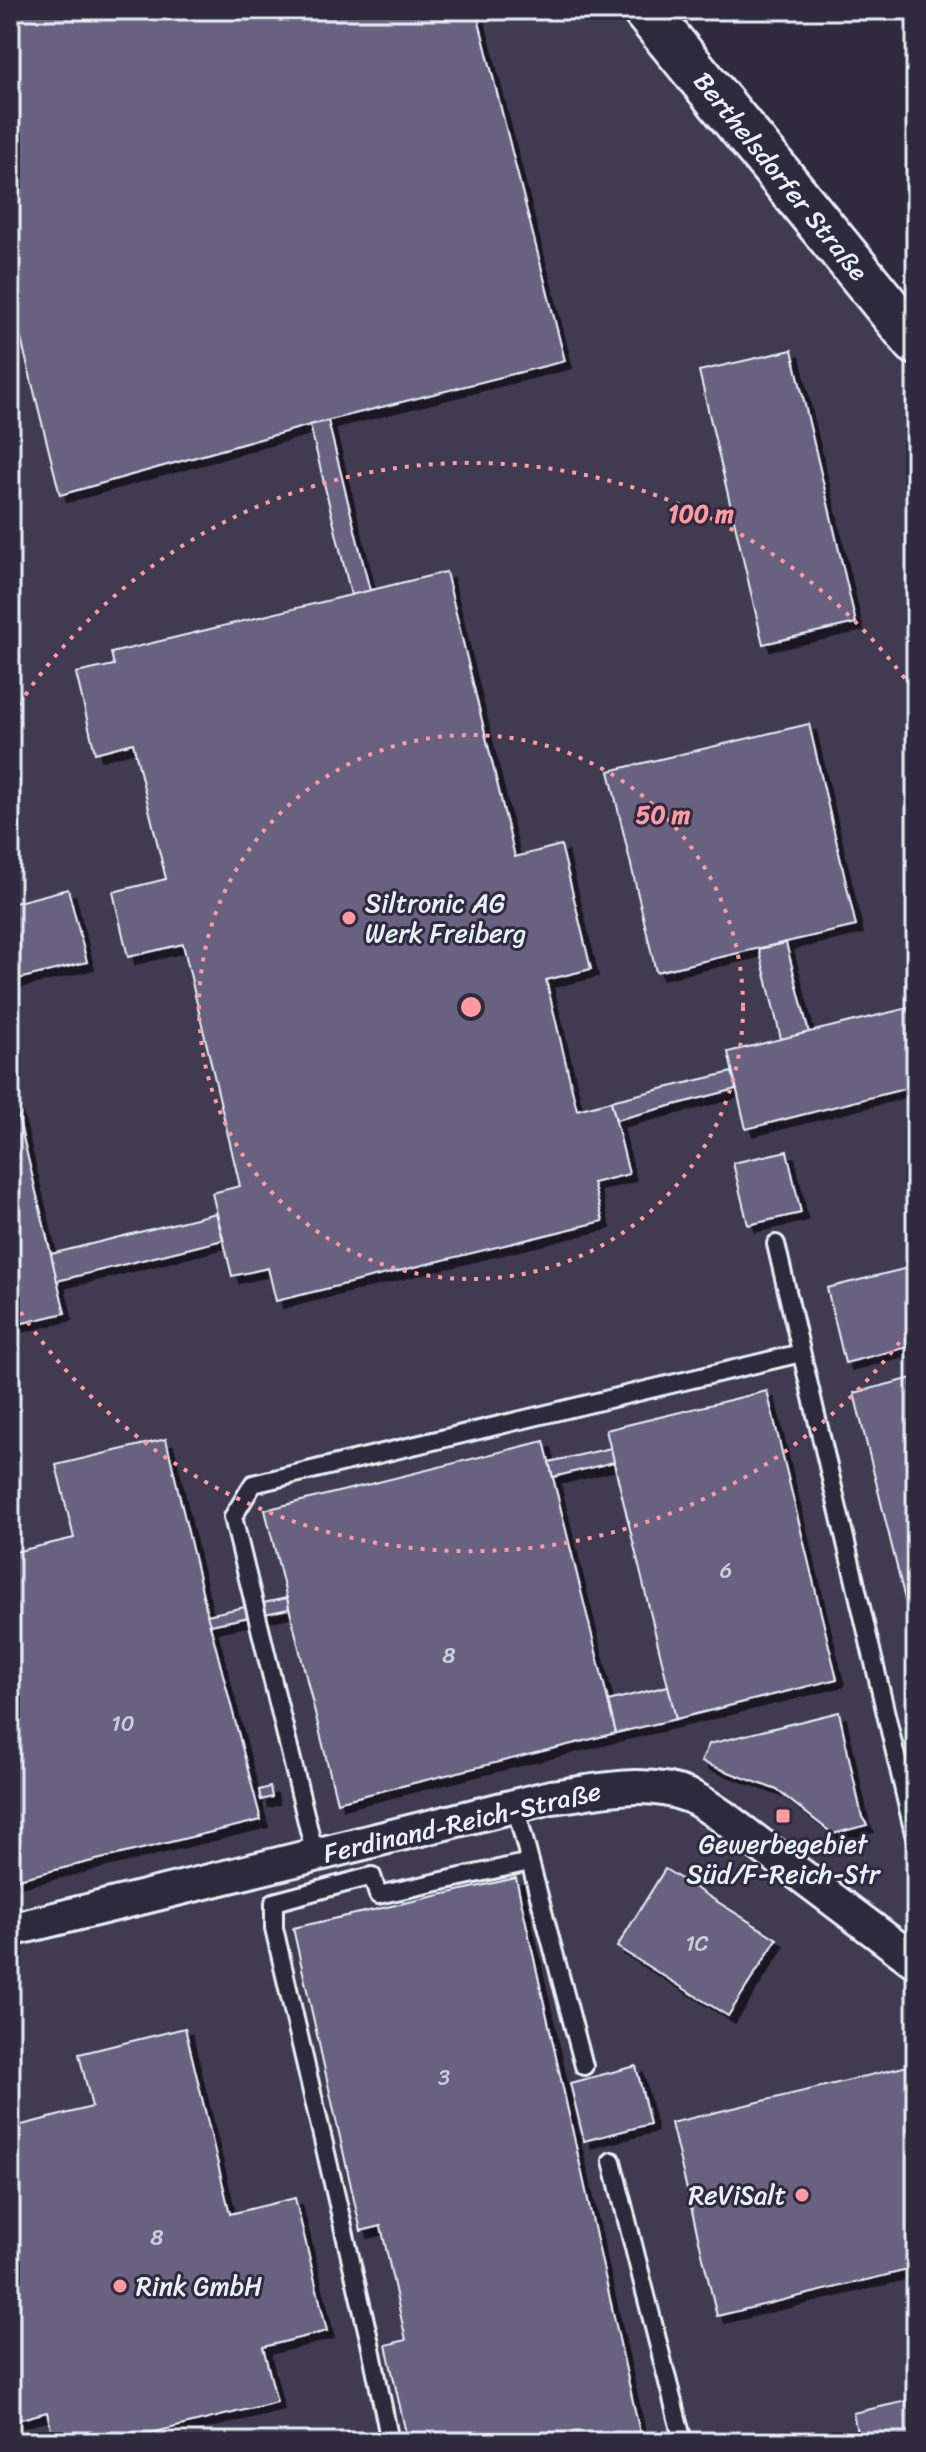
<svg xmlns="http://www.w3.org/2000/svg" width="926" height="2452" viewBox="0 0 926 2452" font-family="Sriracha,sans-serif">
  <defs>
    <filter id="shadow"><feDropShadow dx="7" dy="7" stdDeviation="0" flood-color="#0009"/></filter>
  </defs>
  <rect width="100%" height="100%" fill="#2f2a3d"/>
  <filter id="ink" filterUnits="userSpaceOnUse"><feTurbulence type="fractalNoise" baseFrequency=".0125" numOctaves="2"/><feDisplacementMap in="SourceGraphic" scale="16" xChannelSelector="R" yChannelSelector="G"/><feConvolveMatrix kernelMatrix="1 2 1 2 8 2 1 2 1" color-interpolation-filters="sRGB"/></filter>
  <g filter="url(#ink)">
    <polygon fill="#403b51" points="10,10 634,10 916,371 916,2442 10,2442"/>
    <g fill="#676280" stroke="#e8f1f8" stroke-width="2" filter="url(#shadow)">
      <polygon points="10,10 476,10 565,361 310,425 60,495 10,295"/>
      <polygon points="792,350 856,623 763,644 699,371"/>
      <polygon points="328,421 370,591 351,595 310,425"/>
      <polygon points="446,572 515,857 561,845 591,969 546,980 577,1110 611,1101 629,1174 593,1183 603,1221 276,1301 268,1268 232,1276 212,1193 240,1186 183,944 128,957 113,892 166,879 133,743 95,753 76,673 114,665 111,653"/>
      <polygon points="809,724 856,926 656,972 609,771"/>
      <polygon points="68,889 87,962 10,981 10,904"/>
      <polygon points="786,943 809,1033 781,1039 759,949"/>
      <polygon points="916,1006 916,1086 746,1129 728,1052"/>
      <polygon points="732,1072 736,1089 616,1120 611,1101"/>
      <polygon points="10,1083 65,1313 10,1326"/>
      <polygon points="787,1151 801,1213 748,1225 733,1163"/>
      <polygon points="216,1213 223,1240 57,1281 51,1254"/>
      <polygon points="916,1266 916,1345 845,1363 827,1288"/>
      <polygon points="916,1377 916,1644 854,1393"/>
      <polygon points="767,1391 837,1679 676,1719 606,1430"/>
      <polygon points="166,1439 210,1625 261,1820 10,1881 10,1553 74,1538 56,1465"/>
      <polygon points="544,1441 616,1733 337,1802 265,1510"/>
      <polygon points="611,1448 614,1462 553,1477 549,1462"/>
      <polygon points="287,1598 289,1609 210,1625 207,1615"/>
      <polygon points="668,1686 676,1719 616,1733 608,1701"/>
      <polygon points="839,1712 862,1817 867,1825 833,1834 777,1790 701,1762 709,1744"/>
      <polygon points="270,1787 272,1797 261,1800 259,1790"/>
      <polygon points="665,1869 777,1939 728,2016 617,1947"/>
      <polygon points="516,1878 642,2442 408,2442 386,2345 406,2340 381,2226 361,2231 293,1928"/>
      <polygon points="185,2028 230,2214 295,2198 327,2331 263,2347 277,2402 115,2442 54,2442 47,2412 10,2422 10,2128 92,2107 79,2054"/>
      <polygon points="916,2064 916,2268 717,2316 671,2123"/>
      <polygon points="636,2066 650,2124 584,2141 570,2083"/>
      <polygon points="916,2399 916,2442 859,2442 853,2413"/>
    </g>
    <g fill="none" stroke-linecap="round" stroke-linejoin="round">
      <g stroke="#e8f1f8" stroke-width="22">
        <g id="lane">
          <polyline points="776,1244 916,1842"/>
          <polyline points="515,1805 530,1862"/>
          <polyline points="315,1855 233,1517 253,1484 801,1353"/>
          <polyline points="612,2161 683,2442"/>
          <polyline points="390,2442 370,2343 274,1928 274,1902 372,1876 378,1895 530,1862 584,2066"/>
        </g>
      </g>
      <g stroke="#e8f1f8" stroke-width="38">
        <path id="street" d="M 10,1930 L 551,1797 C 597,1792 644,1778 689,1796 C 700,1800 711,1809 722,1816 L 916,1962"/>
      </g>
      <g stroke="#e8f1f8" stroke-width="50">
        <polyline id="secondary" points="645,10 916,342"/>
      </g>
      <use href="#lane" stroke="#2f2a3d" stroke-width="16"/>
      <use href="#street" stroke="#2f2a3d" stroke-width="32"/>
      <use href="#secondary" stroke="#2f2a3d" stroke-width="44"/>
    </g>
  </g>
  <g fill="none" stroke="#ff9aa2" stroke-width="4" stroke-dasharray="4 8">
    <circle cx="471" cy="1007" r="272"/>
    <path d="M914 1323A544 544 0 0 1 12 1299M12 715A544 544 0 0 1 914 691"/>
  </g>
  <g fill="#ff9aa2" stroke="#2f2a3d" stroke-width="3">
    <circle cx="349" cy="918" r="8"/>
    <rect x="775" y="1808" width="16" height="16" rx="4"/>
    <circle cx="802" cy="2195" r="8"/>
    <circle cx="120" cy="2286" r="8"/>
  </g>
  <g text-anchor="middle" dominant-baseline="central" stroke-width="6" stroke-linejoin="round" paint-order="stroke">
    <g font-size="22" fill="#c8cdda">
      <text x="726" y="1570">6</text>
      <text x="449" y="1655">8</text>
      <text x="123" y="1723">10</text>
      <text x="697" y="1943">1C</text>
      <text x="444" y="2077">3</text>
      <text x="157" y="2237">8</text>
    </g>
    <g font-size="26" fill="#e8f1f8" stroke="#2f2a3d">
      <text transform="translate(781 176) rotate(51)">Berthelsdorfer Straße</text>
      <text transform="translate(462 1822) rotate(-13)">Ferdinand-Reich-Straße</text>
    </g>
    <g font-size="26" fill="#e8f1f8" stroke="#2f2a3d" text-anchor="start">
      <text x="365" y="903">Siltronic AG<tspan x="365" dy="30">Werk Freiberg</tspan></text>
      <text x="783" y="1844" text-anchor="middle">Gewerbegebiet<tspan x="783" dy="30">Süd/F-Reich-Str</tspan></text>
      <text x="786" y="2195" text-anchor="end">ReViSalt</text>
      <text x="136" y="2286">Rink GmbH</text>
    </g>
  </g>
  <circle cx="471" cy="1007" r="12" fill="#ff9aa2" stroke="#2f2a3d" stroke-width="4"/>
  <g font-size="24" text-anchor="middle" font-weight="bold" fill="#ff9aa2" stroke="#2f2a3d" stroke-width="6" stroke-linejoin="round" paint-order="stroke">
    <text x="701" y="522">100 m</text>
    <text x="663" y="823">50 m</text>
  </g>
  <rect width="926" height="2452" fill="none" stroke="#2f2a3d" stroke-width="40"/>
  <rect x="20" y="20" width="886" height="2412" fill="none" stroke="#e8f1f8" stroke-width="3" filter="url(#ink)"/>
</svg>
